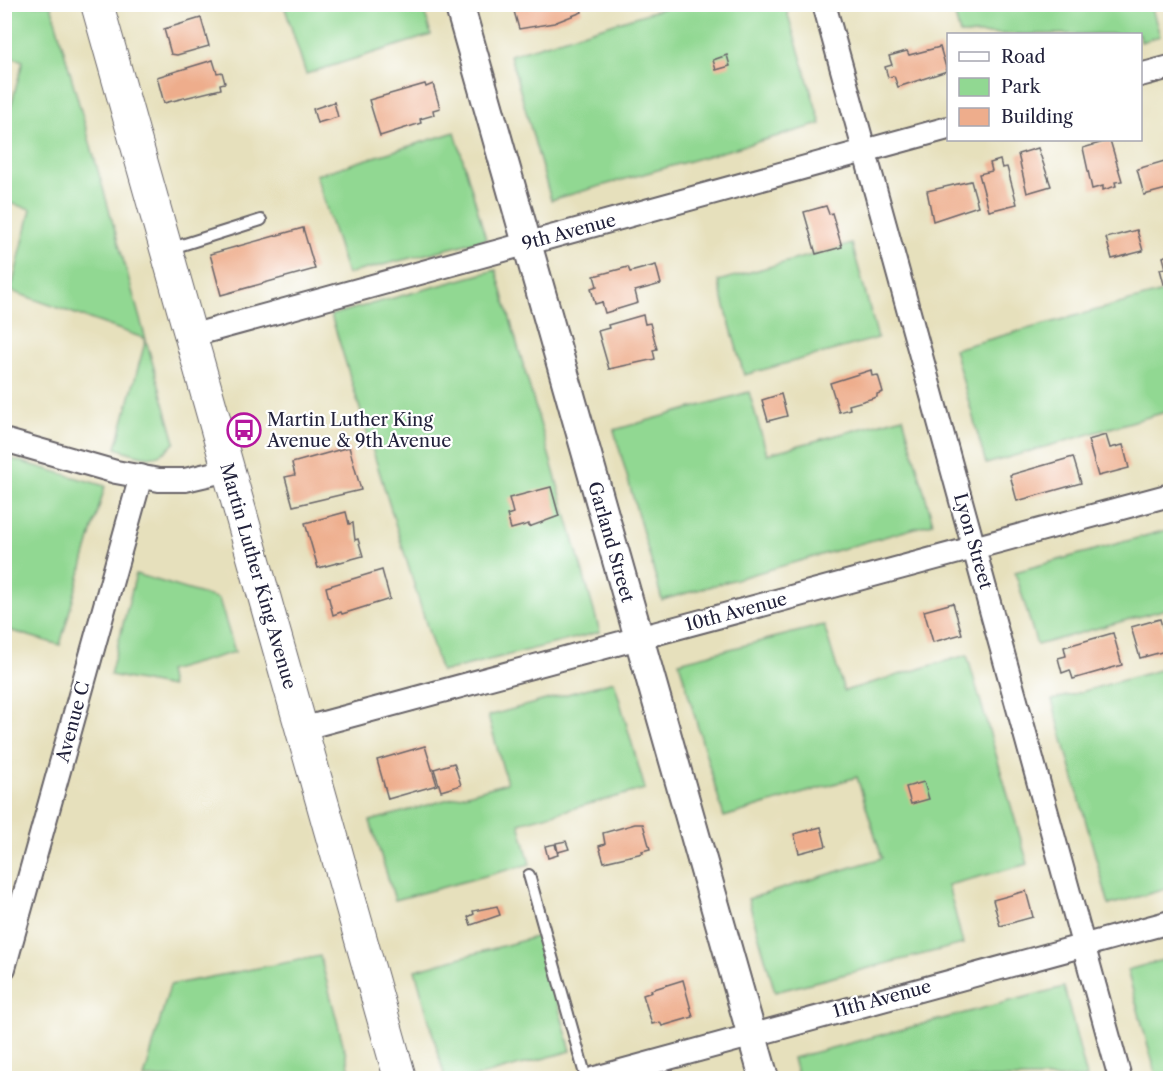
<svg xmlns="http://www.w3.org/2000/svg" width="1175" height="1083" viewBox="0 0 1175 1083" font-family="'Libre Caslon Text',serif">
  <rect width="100%" height="100%" fill="#fff"/>
  <filter id="ink" filterUnits="userSpaceOnUse"><feTurbulence type="fractalNoise" baseFrequency=".0167" numOctaves="2"/><feDisplacementMap in="SourceGraphic" scale="12" xChannelSelector="R" yChannelSelector="G"/><feConvolveMatrix kernelMatrix="1 2 1 2 8 2 1 2 1" color-interpolation-filters="sRGB"/></filter>
  <filter id="wash" filterUnits="userSpaceOnUse"><feTurbulence type="fractalNoise" baseFrequency=".008" numOctaves="4" result="noise"/><feDisplacementMap in="SourceGraphic" scale="24" xChannelSelector="R" yChannelSelector="G"/><feGaussianBlur stdDeviation="1.35" result="paint"/><feColorMatrix in="noise" values="0 0 0 0 0 0 0 0 0 0 0 0 0 0 0 0 0 1.4 0 .05"/><feComposite in="paint" operator="in"/></filter>
  <g filter="url(#wash)">
    <rect width="100%" height="100%" fill="#e6e0bc"/>
    <g fill="#91d892" stroke="#5a7d66" stroke-width="1.5">
      <path d="M 4,5 L 51,5 L 175,442 C 156,465 141,456 116,448 L 146,339 L 11,291 L 31,209 L 5,202 L 5,128 L 23,61 L 5,55 Z"/>
      <polygon points="284,5 423,5 431,35 306,74"/>
      <polygon points="674,5 785,5 821,124 551,200 510,55"/>
      <polygon points="952,5 1151,5 1160,36 1141,42 1140,34 960,34"/>
      <polygon points="455,132 486,239 347,274 316,175"/>
      <polygon points="852,244 878,338 744,375 718,281"/>
      <polygon points="496,270 600,632 441,672 331,315"/>
      <polygon points="1170,290 1170,415 1169,411 986,464 954,349"/>
      <polygon points="749,392 767,454 903,417 933,523 662,600 614,430"/>
      <polygon points="5,457 105,486 60,645 5,629"/>
      <polygon points="1170,529 1170,608 1037,645 1015,572"/>
      <polygon points="136,574 219,599 235,652 168,671 171,687 110,675"/>
      <polygon points="824,625 844,691 967,655 1028,864 948,885 963,944 775,992 748,899 882,858 857,777 724,817 679,662"/>
      <polygon points="1170,667 1170,888 1109,905 1052,700"/>
      <polygon points="614,681 645,789 519,823 530,864 395,900 370,821 507,783 488,716"/>
      <polygon points="539,936 571,1051 473,1078 445,1078 415,970"/>
      <polygon points="320,956 352,1078 144,1078 170,985"/>
      <polygon points="1170,958 1170,1078 1157,1078 1127,970"/>
      <polygon points="1064,987 1087,1078 798,1078 793,1058"/>
    </g>
    <g id="blocks">
      <g fill="#eead8c">
        <polygon points="512,4 580,4 582,12 554,23 519,29"/>
        <polygon points="201,18 209,46 177,55 171,54 164,29"/>
        <polygon points="940,47 947,71 898,87 894,76 888,77 885,67 892,65 889,56 907,51 909,55"/>
        <polygon points="727,55 730,66 716,70 713,60"/>
        <polygon points="213,60 217,73 222,72 225,83 220,84 221,89 164,103 157,77"/>
        <polygon points="425,84 426,87 433,84 440,108 433,110 434,115 420,119 421,123 380,136 369,100"/>
        <polygon points="334,102 338,117 317,123 313,109"/>
        <polygon points="1110,140 1122,181 1115,182 1116,186 1103,190 1103,186 1092,189 1083,148"/>
        <polygon points="1038,148 1051,186 1027,193 1018,154"/>
        <polygon points="1000,160 1002,168 1007,167 1017,204 989,211 979,174 992,171 990,163"/>
        <polygon points="1168,160 1170,161 1170,188 1144,195 1137,169"/>
        <polygon points="971,181 978,206 933,221 927,191"/>
        <polygon points="826,206 829,214 832,213 842,247 816,254 804,212"/>
        <polygon points="303,228 315,269 221,295 210,254"/>
        <polygon points="1137,230 1143,251 1112,259 1106,238"/>
        <polygon points="1170,254 1170,282 1164,284 1160,269 1166,268 1163,257"/>
        <polygon points="656,265 661,284 635,291 638,303 605,313 602,302 595,304 591,288 597,286 594,276 628,267 630,272"/>
        <polygon points="643,315 645,324 650,323 657,349 653,350 655,359 609,369 598,331 609,328 608,325"/>
        <polygon points="871,370 872,376 878,375 883,392 877,394 877,397 849,405 850,409 839,412 830,383"/>
        <polygon points="781,394 787,416 768,421 762,400"/>
        <polygon points="1106,435 1110,448 1123,445 1129,468 1098,476 1088,440"/>
        <polygon points="349,447 361,490 293,506 285,477 295,475 292,463"/>
        <polygon points="1073,457 1081,483 1017,501 1010,475"/>
        <polygon points="551,487 559,516 529,527 529,524 511,529 507,515 513,513 509,498"/>
        <polygon points="346,512 349,524 353,523 355,540 358,539 363,556 318,568 305,523"/>
        <polygon points="382,570 390,599 342,614 341,612 333,615 326,587"/>
        <polygon points="953,603 962,634 933,642 924,611"/>
        <polygon points="1160,619 1169,650 1140,658 1131,627"/>
        <polygon points="1113,633 1122,665 1073,679 1070,670 1062,673 1058,658 1066,656 1064,647"/>
        <polygon points="425,746 437,785 388,799 377,760"/>
        <polygon points="454,763 461,785 441,791 434,769"/>
        <polygon points="924,782 929,799 911,804 906,787"/>
        <polygon points="635,824 643,824 650,849 642,851 643,853 604,862 599,846 605,844 603,833"/>
        <polygon points="821,827 826,846 799,853 794,834"/>
        <polygon points="566,841 569,849 558,852 556,843"/>
        <polygon points="555,844 558,855 548,858 545,846"/>
        <polygon points="1026,891 1033,917 1000,926 993,900"/>
        <polygon points="497,906 500,915 471,925 468,917 474,914 473,911"/>
        <polygon points="683,980 693,1017 662,1026 660,1022 652,1024 643,995 652,992 651,990"/>
      </g>
    </g>
  </g>
  <g filter="url(#ink)">
    <use href="#blocks" fill-opacity="0" stroke="#676468" stroke-width="1.5"/>
    <g fill="none" stroke-linecap="round" stroke-linejoin="round">
      <g stroke="#676468" stroke-width="14">
        <g id="service">
          <polyline points="169,249 261,220"/>
          <polyline points="529,875 586,1078"/>
        </g>
      </g>
      <g stroke="#676468" stroke-width="26">
        <g id="minor">
          <polyline points="824,4 1120,1078"/>
          <polyline points="1140,75 1170,67"/>
          <polyline points="190,336 948,128"/>
          <polyline points="4,440 116,472 159,480 185,480 228,470"/>
          <polyline points="301,729 1170,495"/>
          <polyline points="4,968 141,476"/>
          <polyline points="595,1078 1170,922"/>
        </g>
      </g>
      <g stroke="#676468" stroke-width="32">
        <polyline id="tertiary" points="459,4 764,1078"/>
      </g>
      <g stroke="#676468" stroke-width="34">
        <polyline id="secondary" points="97,4 400,1078"/>
      </g>
      <use href="#service" stroke="#fff" stroke-width="10"/>
      <use href="#minor" stroke="#fff" stroke-width="22"/>
      <use href="#tertiary" stroke="#fff" stroke-width="28"/>
      <use href="#secondary" stroke="#fff" stroke-width="32"/>
    </g>
  </g>
  <defs>
    <g id="bus-ring" transform="scale(1.725)"><circle r="9.5" fill="#fff" stroke="#b5179e" stroke-width="1.5"/><path d="M-5-6H5V4H4V6H2V4H-2V6H-4V4H-5ZM-3.5-4V0h7V-4ZM-3.5 1.2v1.5H-2V1.2ZM2 1.2v1.5H3.5V1.2Z" fill="#b5179e"/></g>
  </defs>
  <g fill-rule="evenodd">
    <use href="#bus-ring" x="244" y="430"/>
  </g>
  <g text-anchor="middle" dominant-baseline="central" stroke-width="4.5" stroke-linejoin="round" paint-order="stroke">
    <g font-size="18" fill="#22223b" stroke="#fff">
      <text transform="translate(569 232) rotate(-15)">9th Avenue</text>
      <text transform="translate(973 541) rotate(74)">Lyon Street</text>
      <text transform="translate(611 542) rotate(74)">Garland Street</text>
      <text transform="translate(258 576) rotate(74)">Martin Luther King Avenue</text>
      <text transform="translate(736 612) rotate(-15)">10th Avenue</text>
      <text transform="translate(73 722) rotate(-75)">Avenue C</text>
      <text transform="translate(882 999) rotate(-15)">11th Avenue</text>
    </g>
    <g font-size="18" fill="#22223b" stroke="#fff" text-anchor="start">
      <text x="267" y="420">Martin Luther King<tspan x="267" dy="21">Avenue &amp; 9th Avenue</tspan></text>
    </g>
  </g>
  <rect width="1175" height="1083" fill="none" stroke="#fff" stroke-width="24"/>
  <rect x="947" y="33" width="195" height="108" fill="#ffffff" stroke="#a7a7b1" stroke-width="1.5"/>
  <rect x="959" y="52" width="30" height="9" fill="#ffffff" stroke="#a7a7b1" stroke-width="1.5"/>
  <text x="1001" y="63" font-size="18" fill="#22223b">Road</text>
  <rect x="959" y="78" width="30" height="18" fill="#91d892" stroke="#a7a7b1" stroke-width="1.5"/>
  <text x="1001" y="93" font-size="18" fill="#22223b">Park</text>
  <rect x="959" y="108" width="30" height="18" fill="#eead8c" stroke="#a7a7b1" stroke-width="1.5"/>
  <text x="1001" y="123" font-size="18" fill="#22223b">Building</text>
</svg>
